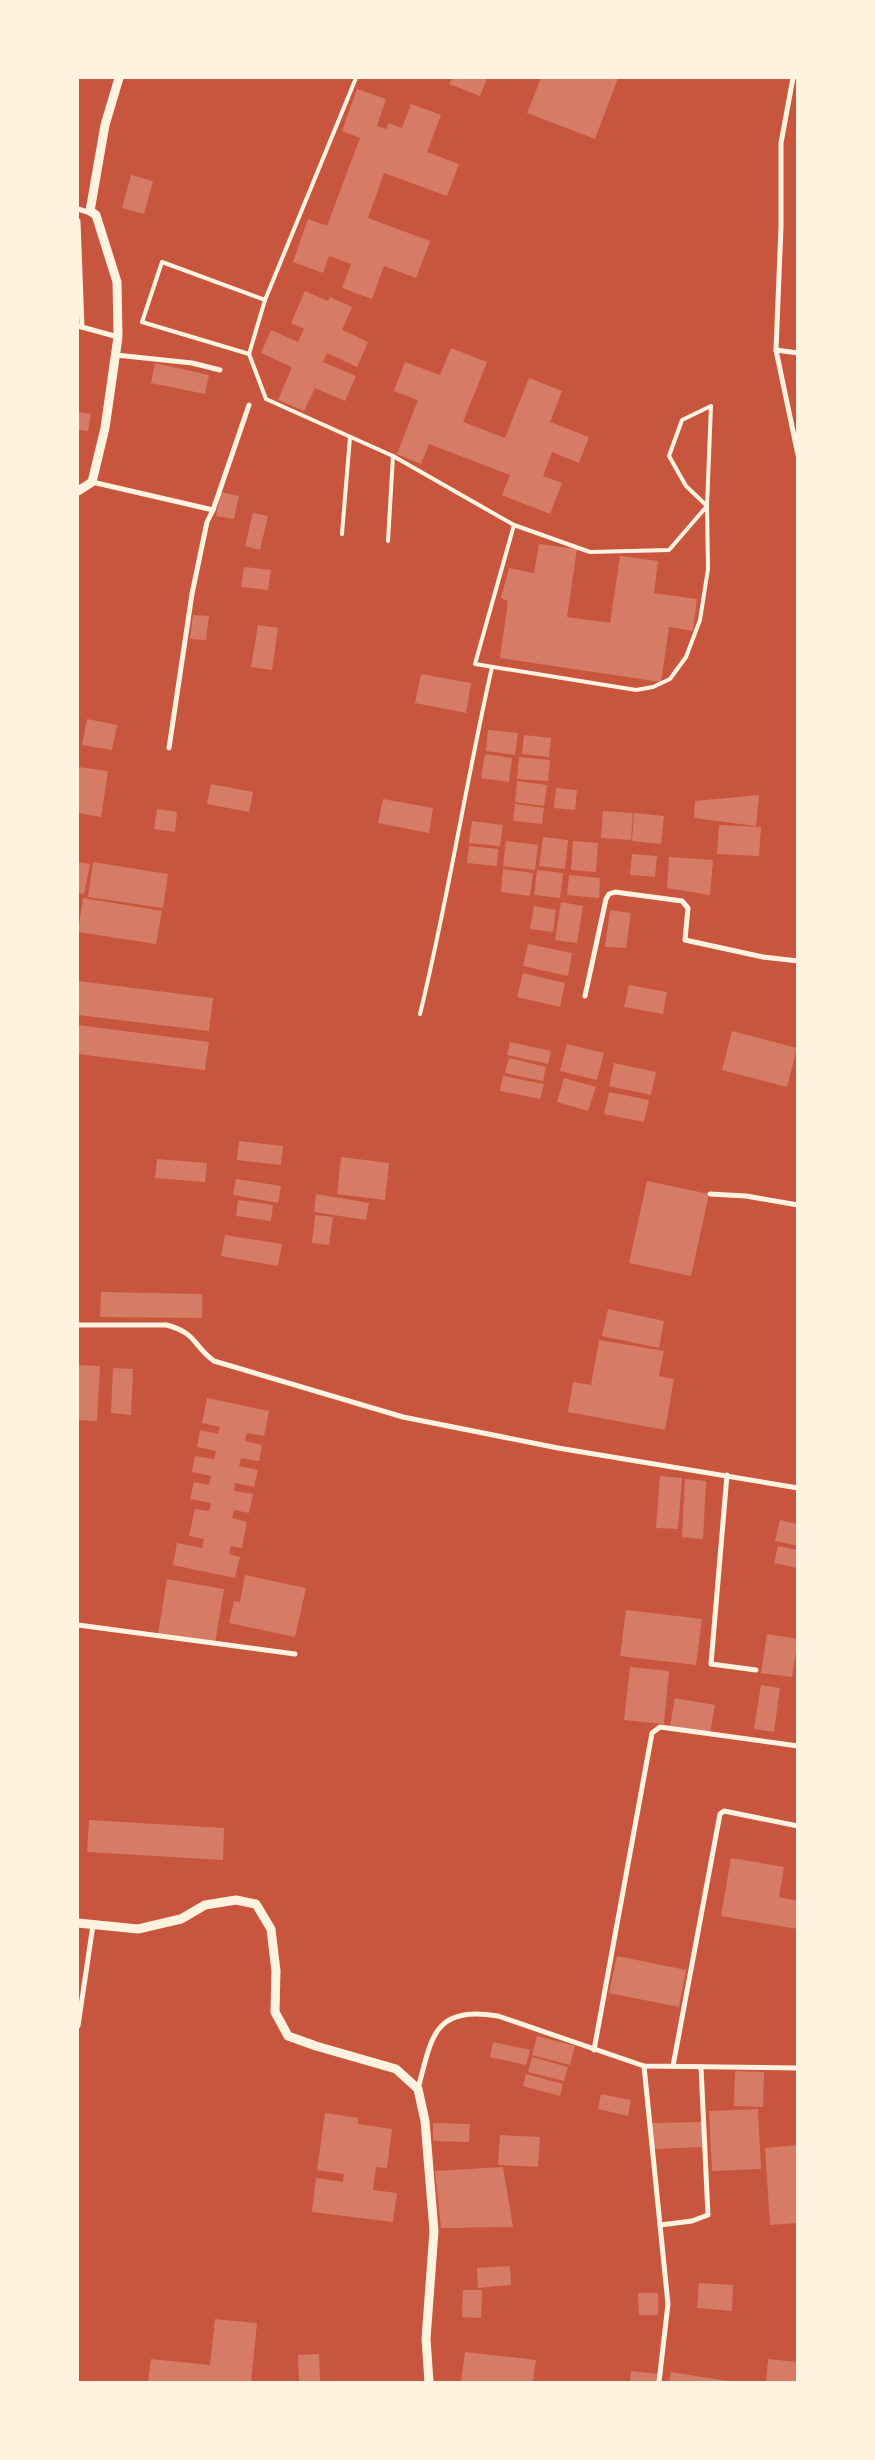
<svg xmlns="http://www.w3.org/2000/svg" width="875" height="2460" viewBox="0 0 875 2460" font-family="Figtree,sans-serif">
  <rect width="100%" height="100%" fill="#c8553d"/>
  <g fill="#d67c66">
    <polygon points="452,78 487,78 480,96 449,84"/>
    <polygon points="541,78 618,78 595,139 527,113"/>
    <polygon points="357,89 386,99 377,126 386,129 389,123 402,128 411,104 441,115 427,152 459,164 447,196 384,173 368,218 430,241 416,278 384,266 372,299 342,288 351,264 329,256 323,273 293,262 308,219 327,226 360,138 342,131"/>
    <polygon points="131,175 153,181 144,214 122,208"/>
    <polygon points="305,291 328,301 330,297 352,307 342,330 368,342 357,367 327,353 323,362 356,376 345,401 315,388 304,411 278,400 292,367 261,353 271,330 298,342 304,329 291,323"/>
    <polygon points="451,348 487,362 463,422 505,438 529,378 562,391 550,422 589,437 579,463 552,452 543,476 562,483 550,514 502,495 510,475 429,444 421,464 397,454 418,400 394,391 405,362 440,375"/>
    <polygon points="155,363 209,375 205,394 151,383"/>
    <polygon points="78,412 91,414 88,431 78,430"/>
    <polygon points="221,492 239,496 234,519 216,516"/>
    <polygon points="253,513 268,516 260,550 245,546"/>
    <polygon points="539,544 577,549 567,617 610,623 620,556 658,561 654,593 697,599 693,631 669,627 661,682 500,658 508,601 501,598 509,568 534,573"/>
    <polygon points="244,567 271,570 268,590 241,587"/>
    <polygon points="193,615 209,616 206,640 190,639"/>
    <polygon points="258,625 278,628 272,670 251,667"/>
    <polygon points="421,674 471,683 466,713 415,703"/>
    <polygon points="87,719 117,725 112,750 82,745"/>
    <polygon points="488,730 518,733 515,755 486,751"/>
    <polygon points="524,735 551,738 549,757 522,754"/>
    <polygon points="485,754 512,758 509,782 481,778"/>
    <polygon points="519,757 550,760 548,781 517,779"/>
    <polygon points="78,767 108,771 101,817 78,813"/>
    <polygon points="517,781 547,785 544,806 515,802"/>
    <polygon points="211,784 253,792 249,812 207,804"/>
    <polygon points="556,788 577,790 575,810 554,808"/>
    <polygon points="759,795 756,826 694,818 695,801"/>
    <polygon points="383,799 433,808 429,833 378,823"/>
    <polygon points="515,804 544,808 542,824 513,821"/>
    <polygon points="157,809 177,812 175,832 154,829"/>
    <polygon points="603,811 633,813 631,840 601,838"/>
    <polygon points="634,813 664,816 661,844 632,841"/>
    <polygon points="472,821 503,825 500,846 469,843"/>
    <polygon points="719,825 761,827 759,856 717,854"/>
    <polygon points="543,837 568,840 565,869 539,866"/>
    <polygon points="506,841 538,845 535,870 503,866"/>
    <polygon points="573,841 598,843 596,872 571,870"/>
    <polygon points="469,846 498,849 497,866 467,863"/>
    <polygon points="632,854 657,856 655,877 630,875"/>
    <polygon points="669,857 713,860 710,895 667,888"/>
    <polygon points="78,862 90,864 84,894 78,893"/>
    <polygon points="93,862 168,874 163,908 88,897"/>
    <polygon points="503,869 533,873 530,896 501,892"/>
    <polygon points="537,870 563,873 560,898 534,895"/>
    <polygon points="569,875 600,878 599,898 567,895"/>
    <polygon points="83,898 162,911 156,944 78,932"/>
    <polygon points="561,902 583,906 577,943 555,940"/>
    <polygon points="534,906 556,910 553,932 530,929"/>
    <polygon points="610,910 631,913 626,948 605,947"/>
    <polygon points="528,944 572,953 568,976 523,966"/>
    <polygon points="523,973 565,983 560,1007 517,997"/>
    <polygon points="78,981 213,998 209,1031 78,1015"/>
    <polygon points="629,985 667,992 663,1014 624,1007"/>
    <polygon points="78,1025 209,1042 205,1070 78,1054"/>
    <polygon points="732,1031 797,1048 787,1087 722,1070"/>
    <polygon points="510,1042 551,1051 548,1064 507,1055"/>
    <polygon points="567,1044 604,1053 597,1080 560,1071"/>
    <polygon points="509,1058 546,1067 543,1081 505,1073"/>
    <polygon points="614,1063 656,1072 651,1095 609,1086"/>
    <polygon points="503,1076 544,1084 540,1099 500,1091"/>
    <polygon points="564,1078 596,1087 588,1111 557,1102"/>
    <polygon points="609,1092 649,1100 644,1122 604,1114"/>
    <polygon points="239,1141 283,1146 281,1165 237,1160"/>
    <polygon points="341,1157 389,1163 385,1200 337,1194"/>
    <polygon points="157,1159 207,1163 205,1182 155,1178"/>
    <polygon points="236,1179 281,1186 278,1203 233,1195"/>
    <polygon points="647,1181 709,1194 691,1276 629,1263"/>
    <polygon points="316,1194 369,1203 366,1220 314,1212"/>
    <polygon points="238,1200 273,1205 271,1221 236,1216"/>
    <polygon points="315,1215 333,1217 329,1245 312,1243"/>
    <polygon points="225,1235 282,1244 278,1266 221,1256"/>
    <polygon points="101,1292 202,1294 202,1318 100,1317"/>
    <polygon points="608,1309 664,1321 659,1348 602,1336"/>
    <polygon points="599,1340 664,1351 659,1376 674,1379 665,1430 568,1412 573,1382 591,1385"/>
    <polygon points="78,1365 100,1366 97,1421 78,1420"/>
    <polygon points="113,1368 133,1369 131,1415 111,1413"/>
    <polygon points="207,1398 269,1411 264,1436 247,1433 245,1441 262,1445 259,1461 241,1458 239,1466 258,1470 254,1487 235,1483 234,1491 253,1494 249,1513 234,1510 232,1518 247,1522 242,1548 231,1546 229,1554 240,1557 235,1578 173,1565 177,1543 202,1548 204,1539 189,1536 195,1509 209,1511 211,1503 190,1499 194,1482 209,1485 211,1476 192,1472 195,1456 214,1459 216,1451 197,1447 200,1430 218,1434 220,1427 202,1423"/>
    <polygon points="660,1476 682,1478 678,1529 656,1528"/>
    <polygon points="685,1479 706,1481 703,1539 682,1537"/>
    <polygon points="780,1520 798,1524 798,1546 775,1541"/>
    <polygon points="778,1546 798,1550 798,1568 774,1563"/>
    <polygon points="245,1575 306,1588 295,1637 229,1623 234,1601 240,1602"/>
    <polygon points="167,1579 224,1589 215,1643 158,1634"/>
    <polygon points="626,1610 702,1619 696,1665 620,1656"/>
    <polygon points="767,1634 798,1639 792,1677 761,1673"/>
    <polygon points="630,1667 669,1671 664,1724 624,1720"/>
    <polygon points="761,1685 780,1688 774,1732 754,1729"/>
    <polygon points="675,1698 715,1705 710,1733 670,1726"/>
    <polygon points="89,1820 224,1828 223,1860 87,1852"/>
    <polygon points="731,1858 784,1867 779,1897 798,1901 798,1929 721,1916"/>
    <polygon points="617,1956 686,1970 679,2007 609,1993"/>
    <polygon points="537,2036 575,2046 570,2065 532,2055"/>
    <polygon points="493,2042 530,2050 526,2065 490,2057"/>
    <polygon points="532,2057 568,2067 564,2081 528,2072"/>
    <polygon points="735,2071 764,2072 763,2107 734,2106"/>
    <polygon points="526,2074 563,2084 560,2096 523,2086"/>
    <polygon points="601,2094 631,2100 628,2116 598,2109"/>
    <polygon points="758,2109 761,2169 712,2171 709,2111"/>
    <polygon points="325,2113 358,2118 358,2124 392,2129 387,2168 376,2167 373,2190 397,2193 393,2222 312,2212 316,2178 343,2182 344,2174 317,2170"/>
    <polygon points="702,2122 702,2147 653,2149 651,2123"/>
    <polygon points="433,2123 470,2124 469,2142 433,2141"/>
    <polygon points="500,2135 540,2137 538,2167 498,2165"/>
    <polygon points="798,2145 798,2223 770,2225 765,2148"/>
    <polygon points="503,2167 513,2227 441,2228 435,2171"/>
    <polygon points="510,2266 511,2285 478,2288 477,2268"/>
    <polygon points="699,2283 733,2285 732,2311 697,2308"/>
    <polygon points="463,2290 482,2290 481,2318 462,2317"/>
    <polygon points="638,2293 658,2293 658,2315 639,2315"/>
    <polygon points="215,2319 257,2323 251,2382 148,2382 151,2359 210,2365"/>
    <polygon points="465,2352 536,2360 533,2382 461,2382"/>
    <polygon points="319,2354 320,2382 299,2382 298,2355"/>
    <polygon points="768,2359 798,2362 798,2382 766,2382"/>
    <polygon points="631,2371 659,2374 658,2382 630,2382"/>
    <polygon points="671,2372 728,2381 728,2382 669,2382"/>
  </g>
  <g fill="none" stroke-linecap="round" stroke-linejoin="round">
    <g stroke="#fff3e0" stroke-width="4">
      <polyline points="265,300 356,78"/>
      <polyline points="249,354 265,300 162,262 142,322 249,354 266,399 393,456 514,525 475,664 636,690 653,687 670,679 686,657 700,620 708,569 707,506 711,406 682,420 669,456 686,486 707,506 669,550 590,552 514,525"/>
      <polyline points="342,534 350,437"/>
      <polyline points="388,541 393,456"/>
      <path d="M 420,1014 C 448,900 466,782 492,667"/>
    </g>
    <g stroke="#fff3e0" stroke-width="5">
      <polyline points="793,78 781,143 781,227 776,350 798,455"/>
      <polyline points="78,209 91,213"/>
      <polyline points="78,221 82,327"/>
      <polyline points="78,326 118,337"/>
      <polyline points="776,350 798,353"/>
      <polyline points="116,355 192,363 220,370"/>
      <polyline points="92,482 213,510"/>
      <polyline points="169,748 192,594 207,522 213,510 249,405"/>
      <polyline points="585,996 606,899 609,894 615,892 682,901 688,908 685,940 763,957 798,961"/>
      <polyline points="710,1194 746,1196 798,1205"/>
      <path d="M 78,1325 L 167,1325 C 198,1334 192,1345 214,1361 L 403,1417 L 558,1448 L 798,1488"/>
      <polyline points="727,1475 711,1664 756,1670"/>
      <polyline points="78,1625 295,1654"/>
      <polyline points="78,2026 93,1925"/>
      <polyline points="594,2050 652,1733 660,1727 798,1746"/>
      <polyline points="644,2066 668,2304 659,2382"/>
      <polyline points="673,2066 720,1814 724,1811 798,1826"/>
      <path d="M 418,2089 C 432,2036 433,2006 498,2016 L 644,2066 L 798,2068"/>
      <polyline points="660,2225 692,2221 708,2215 701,2067"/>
    </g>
    <g stroke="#fff3e0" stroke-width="9">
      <polyline points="78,491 92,482 105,428 118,337 117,282 96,215 90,211 105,125 119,78"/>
      <polyline points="78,1923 138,1929 181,1919 205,1905 236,1900 256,1904 271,1929 276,1971 275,2012 288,2036 316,2046 396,2069 418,2089 425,2121 434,2231 426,2339 429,2382"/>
    </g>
  </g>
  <rect width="875" height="2460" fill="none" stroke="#fff3e0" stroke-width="158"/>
</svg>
